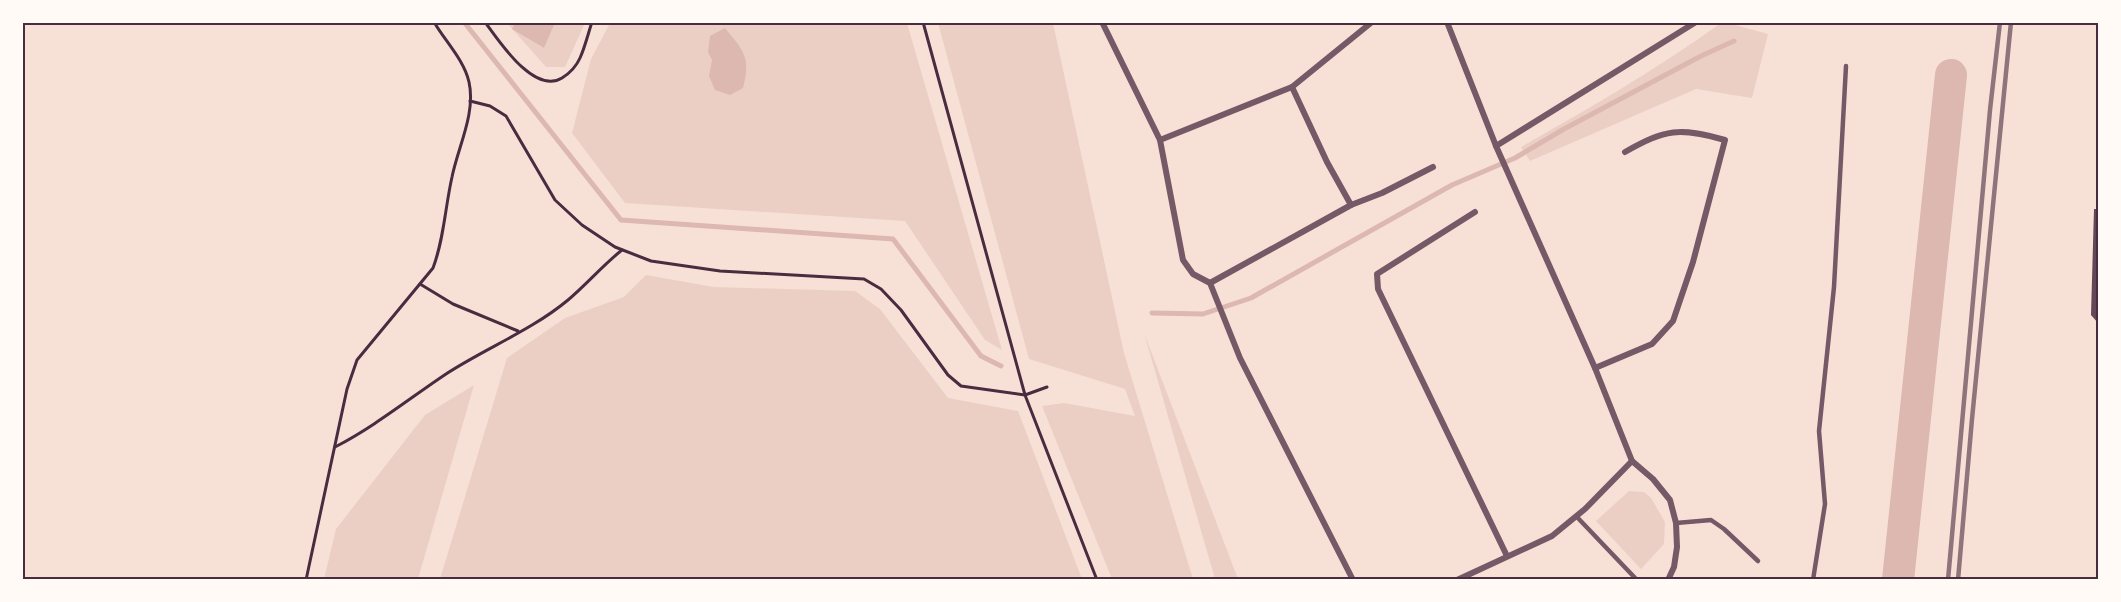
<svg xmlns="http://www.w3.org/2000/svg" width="2121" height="602" viewBox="0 0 2121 602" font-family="Rubik,sans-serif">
  <rect width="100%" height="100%" fill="#f7e1d7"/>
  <g fill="#ebcfc5">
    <polygon points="507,23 515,23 513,29 544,48 555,23 585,23 565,67 546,67"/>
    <polygon points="610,23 907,23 1002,350 985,340 905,221 625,203 572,133 591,59"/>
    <polygon points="938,23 1053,23 1124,353 1193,579 1112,579 1042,406 1064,403 1135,416 1125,389 1029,359"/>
    <path d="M 1721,23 L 1728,23 L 1768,34 L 1752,98 L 1696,89 L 1530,161 L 1521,147 C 1590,108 1657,69 1721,23 Z"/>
    <polygon points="646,275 714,287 855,291 880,309 948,398 1018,411 1082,579 440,579 507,358 565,318 624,297"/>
    <polygon points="1144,333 1238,579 1215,579"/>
    <polygon points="474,385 418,579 324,579 336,529 425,415"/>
    <polygon points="1629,491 1644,492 1651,498 1665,522 1664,544 1641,569 1596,521"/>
  </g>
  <g fill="#dcb8b0">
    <polygon points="515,23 515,22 555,23 544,48 512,29"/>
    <path d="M 725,28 C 744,51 751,58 743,88 L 730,95 L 715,90 L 709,76 L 712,60 L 708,52 L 710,36 Z"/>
  </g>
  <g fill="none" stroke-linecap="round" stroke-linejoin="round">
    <g stroke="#dcb8b0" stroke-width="5">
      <polyline points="464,22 621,220 893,239 981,356 1001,366"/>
      <polyline points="1152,313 1203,314 1251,298 1452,185 1515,158 1564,129 1701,56 1734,41"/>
    </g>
    <polyline stroke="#dcb8b0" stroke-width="32" points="1898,580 1951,75"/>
  </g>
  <polygon fill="#644757" points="2094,209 2098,209 2098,323 2091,315"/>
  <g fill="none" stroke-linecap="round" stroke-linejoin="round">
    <g stroke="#4a2c40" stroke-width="3">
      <path d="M 485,22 C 499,41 534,95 562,78 C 570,73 576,67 580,58 C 585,47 588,34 592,22"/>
      <polyline points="923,22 1025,395 1097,580"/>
      <polyline points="470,101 490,106 506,116 555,200 582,225 615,247 651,261 720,271 864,279 881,289 901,310 948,375 961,386 1025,395 1047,387"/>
      <polyline points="420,284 453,304 518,331"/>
      <path d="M 335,447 C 374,427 410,398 446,374 C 486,348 532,330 568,300 C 587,284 603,265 622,250"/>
      <path d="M 306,580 L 347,389 L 357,360 L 433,268 C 444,239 445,208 452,177 C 458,147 476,113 469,82 C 464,60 445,41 434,22"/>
    </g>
    <g stroke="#755966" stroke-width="4.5">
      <polyline points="1576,516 1637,580"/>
      <polyline points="1676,523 1711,520 1724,529 1758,561"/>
      <polyline points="1813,580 1825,504 1819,431 1834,287 1846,66"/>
    </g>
    <g stroke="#755966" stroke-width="6">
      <polyline points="1102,22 1160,140"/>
      <polyline points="1447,22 1496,146 1595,368 1632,461 1653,479 1670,500 1676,523 1677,547 1674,567 1668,580"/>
      <polyline points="1292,87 1327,162 1351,205 1382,193 1433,167"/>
      <polyline points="1496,146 1696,22"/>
      <polyline points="1475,212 1377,274 1378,289 1507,556"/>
      <polyline points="1210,283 1351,205"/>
      <path d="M 1595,368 L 1652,344 L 1673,321 L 1693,262 L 1725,140 C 1679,127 1666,129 1625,152"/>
      <polyline points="1353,580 1240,358 1210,283 1193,274 1183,260 1160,140 1292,87 1372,22"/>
      <polyline points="1457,580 1552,536 1585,509 1632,461"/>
    </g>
    <g stroke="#8f747c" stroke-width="4.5">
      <polyline points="1948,580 1990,110 2000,22"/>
      <polyline points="1958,580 1972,419 2011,22"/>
    </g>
  </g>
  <rect width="2121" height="602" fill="none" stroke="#fffaf5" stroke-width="48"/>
  <rect x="24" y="24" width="2073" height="554" fill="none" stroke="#4a2c40" stroke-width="2"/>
</svg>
